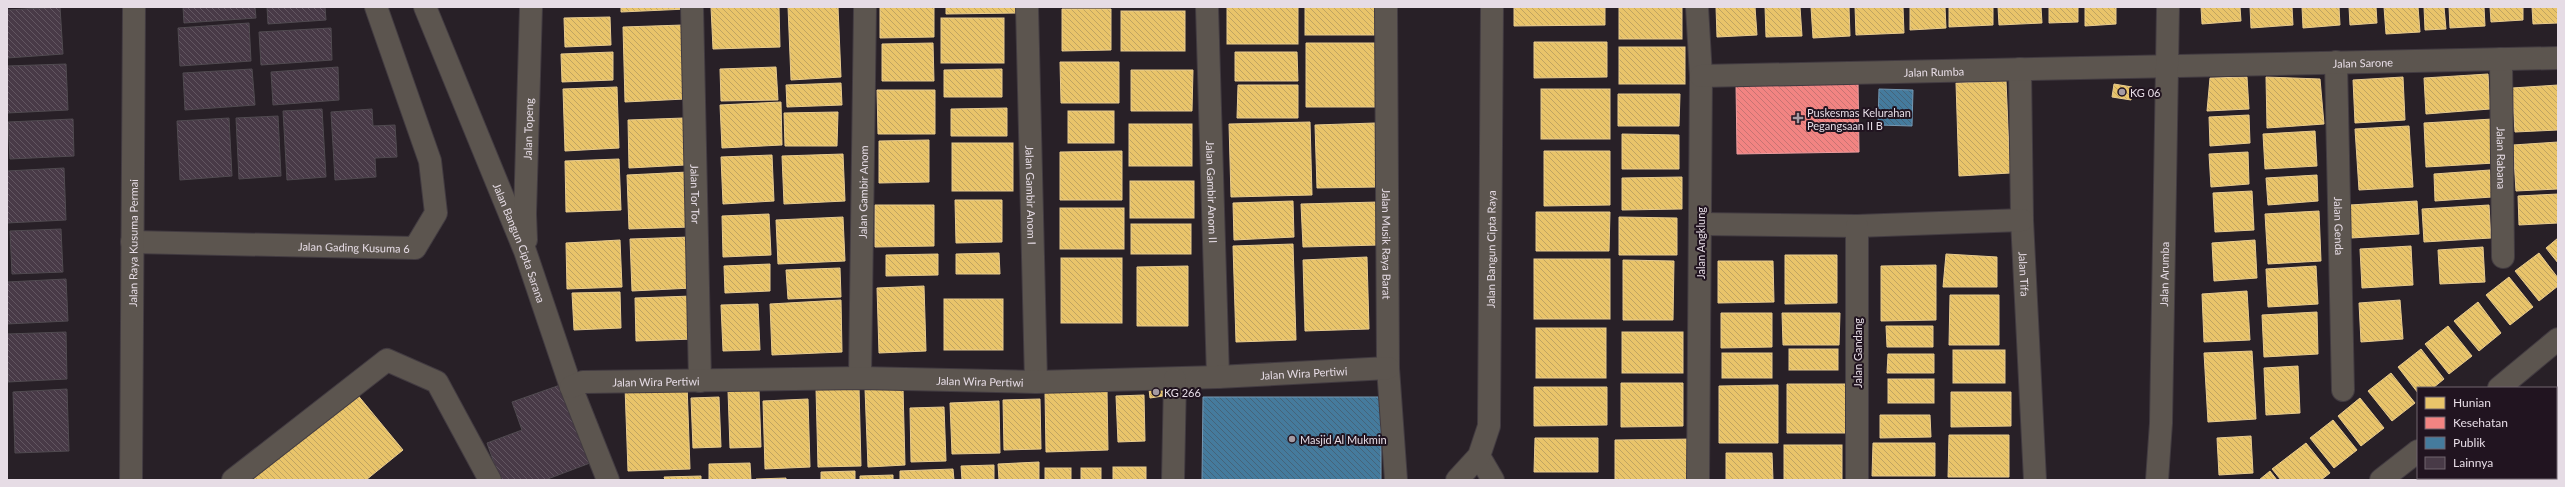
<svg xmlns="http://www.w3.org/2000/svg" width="2565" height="487" viewBox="0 0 2565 487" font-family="Lato,sans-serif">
  <defs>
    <pattern id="homes-back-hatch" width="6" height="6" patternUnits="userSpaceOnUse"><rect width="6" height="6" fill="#e9c46a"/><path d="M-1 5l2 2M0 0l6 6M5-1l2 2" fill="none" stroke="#c0a461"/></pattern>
    <pattern id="health-back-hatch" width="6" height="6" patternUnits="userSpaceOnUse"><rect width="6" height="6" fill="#f28482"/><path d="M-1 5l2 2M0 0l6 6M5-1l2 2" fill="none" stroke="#c77473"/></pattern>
    <pattern id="public-back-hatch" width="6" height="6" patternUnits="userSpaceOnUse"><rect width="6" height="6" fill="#457b9d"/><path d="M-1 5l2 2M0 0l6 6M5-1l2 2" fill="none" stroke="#45647a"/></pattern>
    <pattern id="building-back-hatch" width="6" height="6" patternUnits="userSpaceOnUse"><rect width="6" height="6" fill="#483a47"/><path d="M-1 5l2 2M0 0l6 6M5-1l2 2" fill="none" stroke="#625661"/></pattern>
  </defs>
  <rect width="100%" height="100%" fill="#282027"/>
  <g fill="url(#homes-back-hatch)" stroke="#e8cb8f">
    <polygon points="621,7 687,7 687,9 621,12"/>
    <polygon points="711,7 779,7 780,47 713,49"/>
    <polygon points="788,7 838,7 841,77 791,80"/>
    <polygon points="880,7 934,7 934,37 880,38"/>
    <polygon points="946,7 1018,7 1018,13 946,14"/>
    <rect x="1227" y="7" width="71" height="37"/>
    <rect x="1305" y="7" width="70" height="28"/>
    <polygon points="1514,7 1605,7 1605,25 1514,26"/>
    <rect x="1619" y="7" width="63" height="32"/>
    <polygon points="1716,7 1755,7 1757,35 1717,37"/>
    <polygon points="1765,7 1800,7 1802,36 1766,37"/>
    <polygon points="1811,7 1849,7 1850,36 1813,38"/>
    <polygon points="1855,7 1903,7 1904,33 1856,35"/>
    <polygon points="1910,7 1945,7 1946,28 1910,30"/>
    <polygon points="1949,7 1993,7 1993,25 1949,27"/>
    <polygon points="1998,7 2041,7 2042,23 1999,25"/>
    <polygon points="2049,7 2078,7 2078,22 2049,23"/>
    <polygon points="2085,7 2116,7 2116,24 2085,26"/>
    <polygon points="2201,7 2240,7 2241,21 2202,24"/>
    <polygon points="2250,7 2292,7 2293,25 2251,28"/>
    <polygon points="2302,7 2339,7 2340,25 2303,28"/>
    <polygon points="2349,7 2376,7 2377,23 2350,25"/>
    <polygon points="2384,7 2418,7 2420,32 2386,34"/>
    <polygon points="2424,7 2444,7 2446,29 2425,30"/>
    <polygon points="2449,7 2484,7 2485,26 2450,28"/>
    <polygon points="2490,7 2523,7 2523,20 2491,22"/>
    <polygon points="2532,7 2558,7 2558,23 2533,24"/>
    <polygon points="1062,9 1111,9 1111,50 1062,51"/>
    <rect x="1121" y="11" width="64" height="40"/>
    <polygon points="610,17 611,45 565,47 564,18"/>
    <rect x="941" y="18" width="63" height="45"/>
    <polygon points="683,25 685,99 625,102 623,27"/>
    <polygon points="1534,42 1607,42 1607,77 1534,78"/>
    <polygon points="933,43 934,81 882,81 882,44"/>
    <polygon points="1306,43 1378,43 1377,107 1306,107"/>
    <rect x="1619" y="47" width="66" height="37"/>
    <polygon points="613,52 613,80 562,82 561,54"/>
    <polygon points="1235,52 1297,52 1298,81 1235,81"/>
    <polygon points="1060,62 1119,62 1119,103 1061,103"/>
    <polygon points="776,67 778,100 721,101 720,69"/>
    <polygon points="1002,69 1002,97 944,97 944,70"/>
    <polygon points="1131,70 1193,70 1192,111 1131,111"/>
    <polygon points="2488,74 2490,109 2426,114 2424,78"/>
    <polygon points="2247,77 2249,109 2207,111 2210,78"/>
    <polygon points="2266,77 2320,79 2324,124 2267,128"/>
    <polygon points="2403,77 2405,120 2355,123 2353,80"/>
    <polygon points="2006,81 2010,173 1959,176 1956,83"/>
    <polygon points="841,83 842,105 787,107 786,85"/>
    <polygon points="2114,84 2132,87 2131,100 2112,97"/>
    <polygon points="1238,85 1298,85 1298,118 1237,118"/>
    <polygon points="2558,85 2558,130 2515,132 2512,88"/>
    <polygon points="617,87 619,148 565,151 563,89"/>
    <rect x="1541" y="89" width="69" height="50"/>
    <polygon points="877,90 935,90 935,134 878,134"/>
    <polygon points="1618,94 1680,94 1679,126 1618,126"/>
    <polygon points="781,102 782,145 722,148 720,105"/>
    <polygon points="1007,108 1007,136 951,136 951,109"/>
    <rect x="1068" y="111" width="46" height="32"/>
    <polygon points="838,112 837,146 785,146 784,113"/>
    <polygon points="2249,115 2250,143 2210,146 2209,117"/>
    <polygon points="684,118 685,165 629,168 628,120"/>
    <polygon points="2493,119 2495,163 2426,167 2424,123"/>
    <polygon points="1310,122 1312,195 1231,197 1229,124"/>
    <polygon points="1375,123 1377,187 1317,188 1315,125"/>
    <rect x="1129" y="124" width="63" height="42"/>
    <polygon points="2409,126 2413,187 2359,190 2355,129"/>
    <polygon points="2315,131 2317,166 2265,169 2263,134"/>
    <polygon points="1622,134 1679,135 1679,169 1622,169"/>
    <polygon points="929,140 929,182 879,183 879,141"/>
    <polygon points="2558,142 2558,189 2516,191 2513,145"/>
    <rect x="952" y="143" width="61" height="48"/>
    <polygon points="1122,151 1122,200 1060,200 1060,152"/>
    <polygon points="1544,151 1610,151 1610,205 1544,206"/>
    <polygon points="2248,152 2249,184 2211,187 2209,154"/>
    <polygon points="843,154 845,201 784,204 782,156"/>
    <polygon points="772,155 774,201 723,204 721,157"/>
    <polygon points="619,159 621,210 566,212 565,161"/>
    <polygon points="2490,170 2492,197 2435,201 2434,174"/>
    <polygon points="688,172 690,227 629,229 627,175"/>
    <polygon points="2317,175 2318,201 2268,205 2266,178"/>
    <polygon points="1682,177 1682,209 1622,210 1622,178"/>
    <rect x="1130" y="181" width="64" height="37"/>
    <polygon points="2252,191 2254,230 2215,232 2213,193"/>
    <polygon points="2558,194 2558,223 2519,225 2518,196"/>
    <polygon points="955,200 1002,200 1002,242 956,243"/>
    <polygon points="1293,201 1294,237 1234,240 1233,203"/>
    <polygon points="2417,201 2419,234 2351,238 2350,205"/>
    <polygon points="1378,202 1379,245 1303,247 1301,204"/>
    <polygon points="875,205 934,205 934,246 875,247"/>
    <polygon points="2489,205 2491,238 2424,242 2422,209"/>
    <rect x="1060" y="208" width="64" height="41"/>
    <polygon points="2319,211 2321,261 2268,264 2265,214"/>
    <polygon points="1536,212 1610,212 1609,251 1536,251"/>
    <polygon points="769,214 771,255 723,257 722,216"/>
    <polygon points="843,217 845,261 778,264 776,220"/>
    <polygon points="1619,217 1677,218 1677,255 1619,255"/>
    <rect x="1131" y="224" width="60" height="30"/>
    <polygon points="690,237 692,288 632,291 630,239"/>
    <polygon points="2558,238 2558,263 2546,248"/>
    <polygon points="620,240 622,287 567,289 566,243"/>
    <polygon points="2255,240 2257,278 2214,281 2212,243"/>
    <polygon points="1293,244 1296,340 1236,342 1233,246"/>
    <polygon points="2411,246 2413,285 2362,288 2360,249"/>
    <polygon points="2483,247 2485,282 2440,284 2438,250"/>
    <polygon points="999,253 1000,274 956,274 956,254"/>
    <polygon points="2539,253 2558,278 2558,286 2539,301 2515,271"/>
    <polygon points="938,254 938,275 886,276 886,255"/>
    <polygon points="1946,254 1997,257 1997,287 1943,287"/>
    <polygon points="1785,255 1837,255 1837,303 1785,304"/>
    <polygon points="1367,257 1369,329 1305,331 1303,260"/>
    <rect x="1061" y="258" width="61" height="65"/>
    <rect x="1534" y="259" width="76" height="60"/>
    <polygon points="1623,260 1674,261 1673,320 1623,320"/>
    <polygon points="1718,261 1773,261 1774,302 1718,303"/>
    <polygon points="770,264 770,291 725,293 724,266"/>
    <polygon points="1936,265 1936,320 1881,321 1881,266"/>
    <polygon points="1188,266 1188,326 1137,326 1137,267"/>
    <polygon points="2316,266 2318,304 2268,307 2266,269"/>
    <polygon points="840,268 841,297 788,299 786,270"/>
    <polygon points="2509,277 2533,307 2510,325 2486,295"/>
    <polygon points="924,286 926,351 879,353 877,288"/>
    <polygon points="2247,291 2250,340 2204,342 2202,294"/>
    <polygon points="620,292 621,328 574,330 572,293"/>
    <polygon points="1950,295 1999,295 1999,345 1949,345"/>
    <polygon points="692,296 694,339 636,341 635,298"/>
    <rect x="944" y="299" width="59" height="51"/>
    <polygon points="841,300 842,352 772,355 770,304"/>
    <polygon points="2400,300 2403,339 2361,342 2359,303"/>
    <polygon points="2478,302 2501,333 2479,351 2454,321"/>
    <polygon points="758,304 760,350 723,351 721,305"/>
    <polygon points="2317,312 2318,354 2264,357 2262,315"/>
    <polygon points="1721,313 1772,313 1772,347 1721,348"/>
    <polygon points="1782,313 1840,313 1839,345 1783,345"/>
    <polygon points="1886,326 1933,326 1933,347 1887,347"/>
    <polygon points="2448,326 2472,356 2449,374 2425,344"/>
    <rect x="1536" y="328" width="70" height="50"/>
    <rect x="1622" y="332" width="61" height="41"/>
    <rect x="1789" y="349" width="49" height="21"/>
    <polygon points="2421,349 2444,379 2433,388 2418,388 2418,393 2398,367"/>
    <rect x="1953" y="350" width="52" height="33"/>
    <polygon points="2252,351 2256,419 2208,422 2204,353"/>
    <rect x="1722" y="353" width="50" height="25"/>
    <polygon points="1888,354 1934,354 1934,373 1887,373"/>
    <polygon points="2298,366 2300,413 2266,415 2264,368"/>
    <polygon points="2391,373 2415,403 2392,421 2368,391"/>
    <rect x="1888" y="379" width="46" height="24"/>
    <polygon points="1621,383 1683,383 1683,426 1621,427"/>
    <polygon points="687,384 690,469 628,471 625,387"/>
    <polygon points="1787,384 1847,384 1846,433 1787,433"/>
    <polygon points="1778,385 1778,443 1719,443 1719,386"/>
    <polygon points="859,387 861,466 818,467 816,389"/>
    <polygon points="1162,387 1163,396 1150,398 1149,389"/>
    <polygon points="1534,387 1607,387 1607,425 1534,426"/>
    <polygon points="903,388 905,465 868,467 865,389"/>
    <polygon points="759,390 761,447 730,448 728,391"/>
    <polygon points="1107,390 1108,450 1046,452 1045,392"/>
    <polygon points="1951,392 2011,392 2011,426 1951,427"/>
    <polygon points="356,393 403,450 366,480 251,480"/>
    <polygon points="1144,395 1145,441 1118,442 1116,396"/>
    <polygon points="719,397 721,447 693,448 691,398"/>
    <polygon points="2360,398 2384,428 2361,446 2338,416"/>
    <polygon points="808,399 810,467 765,469 763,401"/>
    <polygon points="1040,399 1041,449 1004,450 1003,400"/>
    <polygon points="999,401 1000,453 952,454 950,403"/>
    <polygon points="944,407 946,461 911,462 910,408"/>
    <polygon points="1880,415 1930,415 1931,437 1880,438"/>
    <polygon points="2333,420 2357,450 2334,468 2310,438"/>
    <polygon points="1949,435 2009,435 2009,477 1948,477"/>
    <polygon points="2251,436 2253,473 2219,475 2217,438"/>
    <polygon points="1535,438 1598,438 1598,472 1534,472"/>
    <polygon points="1695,439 1695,480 1615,480 1615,440"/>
    <polygon points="1873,443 1935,443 1935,476 1872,476"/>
    <polygon points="2306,443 2330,473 2321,480 2281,480 2272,469"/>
    <rect x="1784" y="445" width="58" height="35"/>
    <polygon points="1726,453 1772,453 1773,480 1726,480"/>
    <polygon points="1039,462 1039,480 999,480 998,464"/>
    <polygon points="750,463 751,480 709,480 709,464"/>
    <polygon points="994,465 994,480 962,480 961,466"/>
    <rect x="1113" y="467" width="33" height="13"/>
    <rect x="1045" y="468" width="26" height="12"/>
    <rect x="1081" y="468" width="20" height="12"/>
    <polygon points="953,469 954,480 900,480 900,471"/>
    <polygon points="855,471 855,480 821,480 821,472"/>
    <polygon points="2270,471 2277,480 2259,480"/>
    <polygon points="893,475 893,480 860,480 860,476"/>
    <polygon points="701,476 701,480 665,480 664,477"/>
    <polygon points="786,478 786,480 756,480 756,479"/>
    <rect x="2444" y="478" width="36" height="2"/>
    <rect x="2492" y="478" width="48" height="2"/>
  </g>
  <polygon fill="url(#health-back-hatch)" stroke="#ee9ea0" points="1858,81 1859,152 1737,154 1736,84"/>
  <g fill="url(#public-back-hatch)" stroke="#7598b3">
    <polygon points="1879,89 1913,90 1912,126 1878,125"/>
    <polygon points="1203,397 1381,397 1381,480 1202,480"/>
  </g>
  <g fill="url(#building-back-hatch)" stroke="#504a50">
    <polygon points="60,7 63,54 7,58 7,10"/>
    <polygon points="183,7 255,7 256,18 184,23"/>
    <polygon points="267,7 325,7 326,20 268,24"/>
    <polygon points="249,23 251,61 180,66 178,28"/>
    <polygon points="331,28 332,60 261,65 259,32"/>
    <polygon points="66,64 68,110 7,113 7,66"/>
    <polygon points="338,67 339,100 273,105 271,72"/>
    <polygon points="252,69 255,105 185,110 183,73"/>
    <polygon points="322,109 326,177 287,180 283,111"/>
    <polygon points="372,109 373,126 395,125 397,157 375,158 376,177 335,180 331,112"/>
    <polygon points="278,116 281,176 239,179 236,118"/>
    <polygon points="229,118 232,176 180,180 177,121"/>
    <polygon points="73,119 74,156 10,159 8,122"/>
    <polygon points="64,168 66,220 7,223 7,171"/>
    <polygon points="61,229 63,272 12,274 10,231"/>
    <polygon points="66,279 68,321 7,324 7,282"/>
    <polygon points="66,332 67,379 8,382 7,334"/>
    <polygon points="563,384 590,463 545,480 500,480 487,443 522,430 512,402"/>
    <polygon points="67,389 69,451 15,453 13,392"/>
  </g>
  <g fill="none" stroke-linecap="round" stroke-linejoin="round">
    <g stroke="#423b41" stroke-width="24">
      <g id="minor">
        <path id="s1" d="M 425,7 L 525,251 L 571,387 L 608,480"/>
        <path id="s2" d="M 692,7 L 700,381"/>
        <path id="s3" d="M 1027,7 L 1036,382"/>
        <path id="s4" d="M 1207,7 L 1218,377"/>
        <path id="s5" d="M 1386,7 L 1388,368 L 1396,480"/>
        <polyline points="1697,7 1701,76 1698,480"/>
        <path id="s6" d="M 2501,59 L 2503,257"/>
        <path id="s7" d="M 2336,62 L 2343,390"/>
        <path id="s8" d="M 2020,69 L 2022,220 L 2035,480"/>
        <path id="s9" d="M 1701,76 L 2558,58"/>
        <polyline points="1700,224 1857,226 2022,220"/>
        <polyline points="1857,226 1857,480"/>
        <path id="s10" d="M 526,240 L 525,214 L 531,7"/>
        <path id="s11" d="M 132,242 L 415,248 L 436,213 L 430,161 L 376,7"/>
        <path id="s12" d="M 860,378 L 865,7"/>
        <path id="s13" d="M 571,387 L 583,382 L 860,378 L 1036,382 L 1218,377 L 1388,368"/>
        <polyline points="2499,388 2558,339"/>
        <polyline points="2556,417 2558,417"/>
        <polyline points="1479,456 1493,480"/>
        <polyline points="2546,478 2546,480"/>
        <path id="s14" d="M 131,480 L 134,7"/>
        <polyline points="233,480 387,360 437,382 490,480"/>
        <polyline points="1173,480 1175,379"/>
        <path id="s15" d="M 1457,480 L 1479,456 L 1489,426 L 1492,7"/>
        <path id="s16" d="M 2157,480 L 2161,423 L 2168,7"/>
        <polyline points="2381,480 2418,451"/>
      </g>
    </g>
    <use href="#minor" stroke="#5c554f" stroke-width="22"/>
  </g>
  <g fill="#a49aa2" stroke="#211420" stroke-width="1.5">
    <circle cx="2122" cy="92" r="4"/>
    <path d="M1796 112h4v4h4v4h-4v4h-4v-4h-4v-4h4z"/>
    <circle cx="1156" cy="392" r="4"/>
    <circle cx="1292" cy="439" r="4"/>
  </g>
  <g text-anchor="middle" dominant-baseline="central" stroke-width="4" stroke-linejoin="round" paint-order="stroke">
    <g font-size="11" fill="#e6dce5" stroke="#211420">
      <text stroke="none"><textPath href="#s9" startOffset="662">Jalan Sarone</textPath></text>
      <text stroke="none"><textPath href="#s9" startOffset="233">Jalan Rumba</textPath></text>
      <text stroke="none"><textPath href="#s10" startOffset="111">Jalan Topeng</textPath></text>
      <text stroke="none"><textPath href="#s6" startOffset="99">Jalan Rabana</textPath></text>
      <text stroke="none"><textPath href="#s12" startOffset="186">Jalan Gambir Anom</textPath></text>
      <text stroke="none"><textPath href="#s4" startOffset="185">Jalan Gambir Anom II</textPath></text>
      <text stroke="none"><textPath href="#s2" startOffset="187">Jalan Tor Tor</textPath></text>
      <text stroke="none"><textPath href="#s3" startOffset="188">Jalan Gambir Anom I</textPath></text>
      <text stroke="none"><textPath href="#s7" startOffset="164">Jalan Genda</textPath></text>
      <text stroke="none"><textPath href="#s1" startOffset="254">Jalan Bangun Cipta Sarana</textPath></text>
      <text transform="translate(1700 243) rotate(-90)">Jalan Angklung</text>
      <text stroke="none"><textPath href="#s14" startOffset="237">Jalan Raya Kusuma Permai</textPath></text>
      <text stroke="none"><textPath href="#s5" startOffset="237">Jalan Musik Raya Barat</textPath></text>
      <text stroke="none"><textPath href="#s11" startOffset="222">Jalan Gading Kusuma 6</textPath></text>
      <text stroke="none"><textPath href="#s15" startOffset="241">Jalan Bangun Cipta Raya</textPath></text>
      <text stroke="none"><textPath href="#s8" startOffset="205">Jalan Tifa</textPath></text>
      <text stroke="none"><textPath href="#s16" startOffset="206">Jalan Arumba</textPath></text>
      <text transform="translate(1857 353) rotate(-90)">Jalan Gandang</text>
      <text stroke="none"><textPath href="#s13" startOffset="734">Jalan Wira Pertiwi</textPath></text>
      <text stroke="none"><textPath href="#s13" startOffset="86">Jalan Wira Pertiwi</textPath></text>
      <text stroke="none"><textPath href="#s13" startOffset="410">Jalan Wira Pertiwi</textPath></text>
    </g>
    <g font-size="11" fill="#e6dce5" stroke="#211420" text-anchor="start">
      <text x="2130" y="92">KG 06</text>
      <text x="1807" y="112">Puskesmas Kelurahan<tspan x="1807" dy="13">Pegangsaan II B</tspan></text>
      <text x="1164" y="392">KG 266</text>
      <text x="1300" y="439">Masjid Al Mukmin</text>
    </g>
  </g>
  <rect width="2565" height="487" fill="none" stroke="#e6dce5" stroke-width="16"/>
  <rect x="2417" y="387" width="140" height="92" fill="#211420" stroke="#70646f"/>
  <rect x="2425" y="397" width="20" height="12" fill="#e9c46a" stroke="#70646f"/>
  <text x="2453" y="407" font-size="12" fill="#e6dce5">Hunian</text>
  <rect x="2425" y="417" width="20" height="12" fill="#f28482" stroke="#70646f"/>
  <text x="2453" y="427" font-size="12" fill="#e6dce5">Kesehatan</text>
  <rect x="2425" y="437" width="20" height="12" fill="#457b9d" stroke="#70646f"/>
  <text x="2453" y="447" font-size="12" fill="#e6dce5">Publik</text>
  <rect x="2425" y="457" width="20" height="12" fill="#483a47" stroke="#70646f"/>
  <text x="2453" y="467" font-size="12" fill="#e6dce5">Lainnya</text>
</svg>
